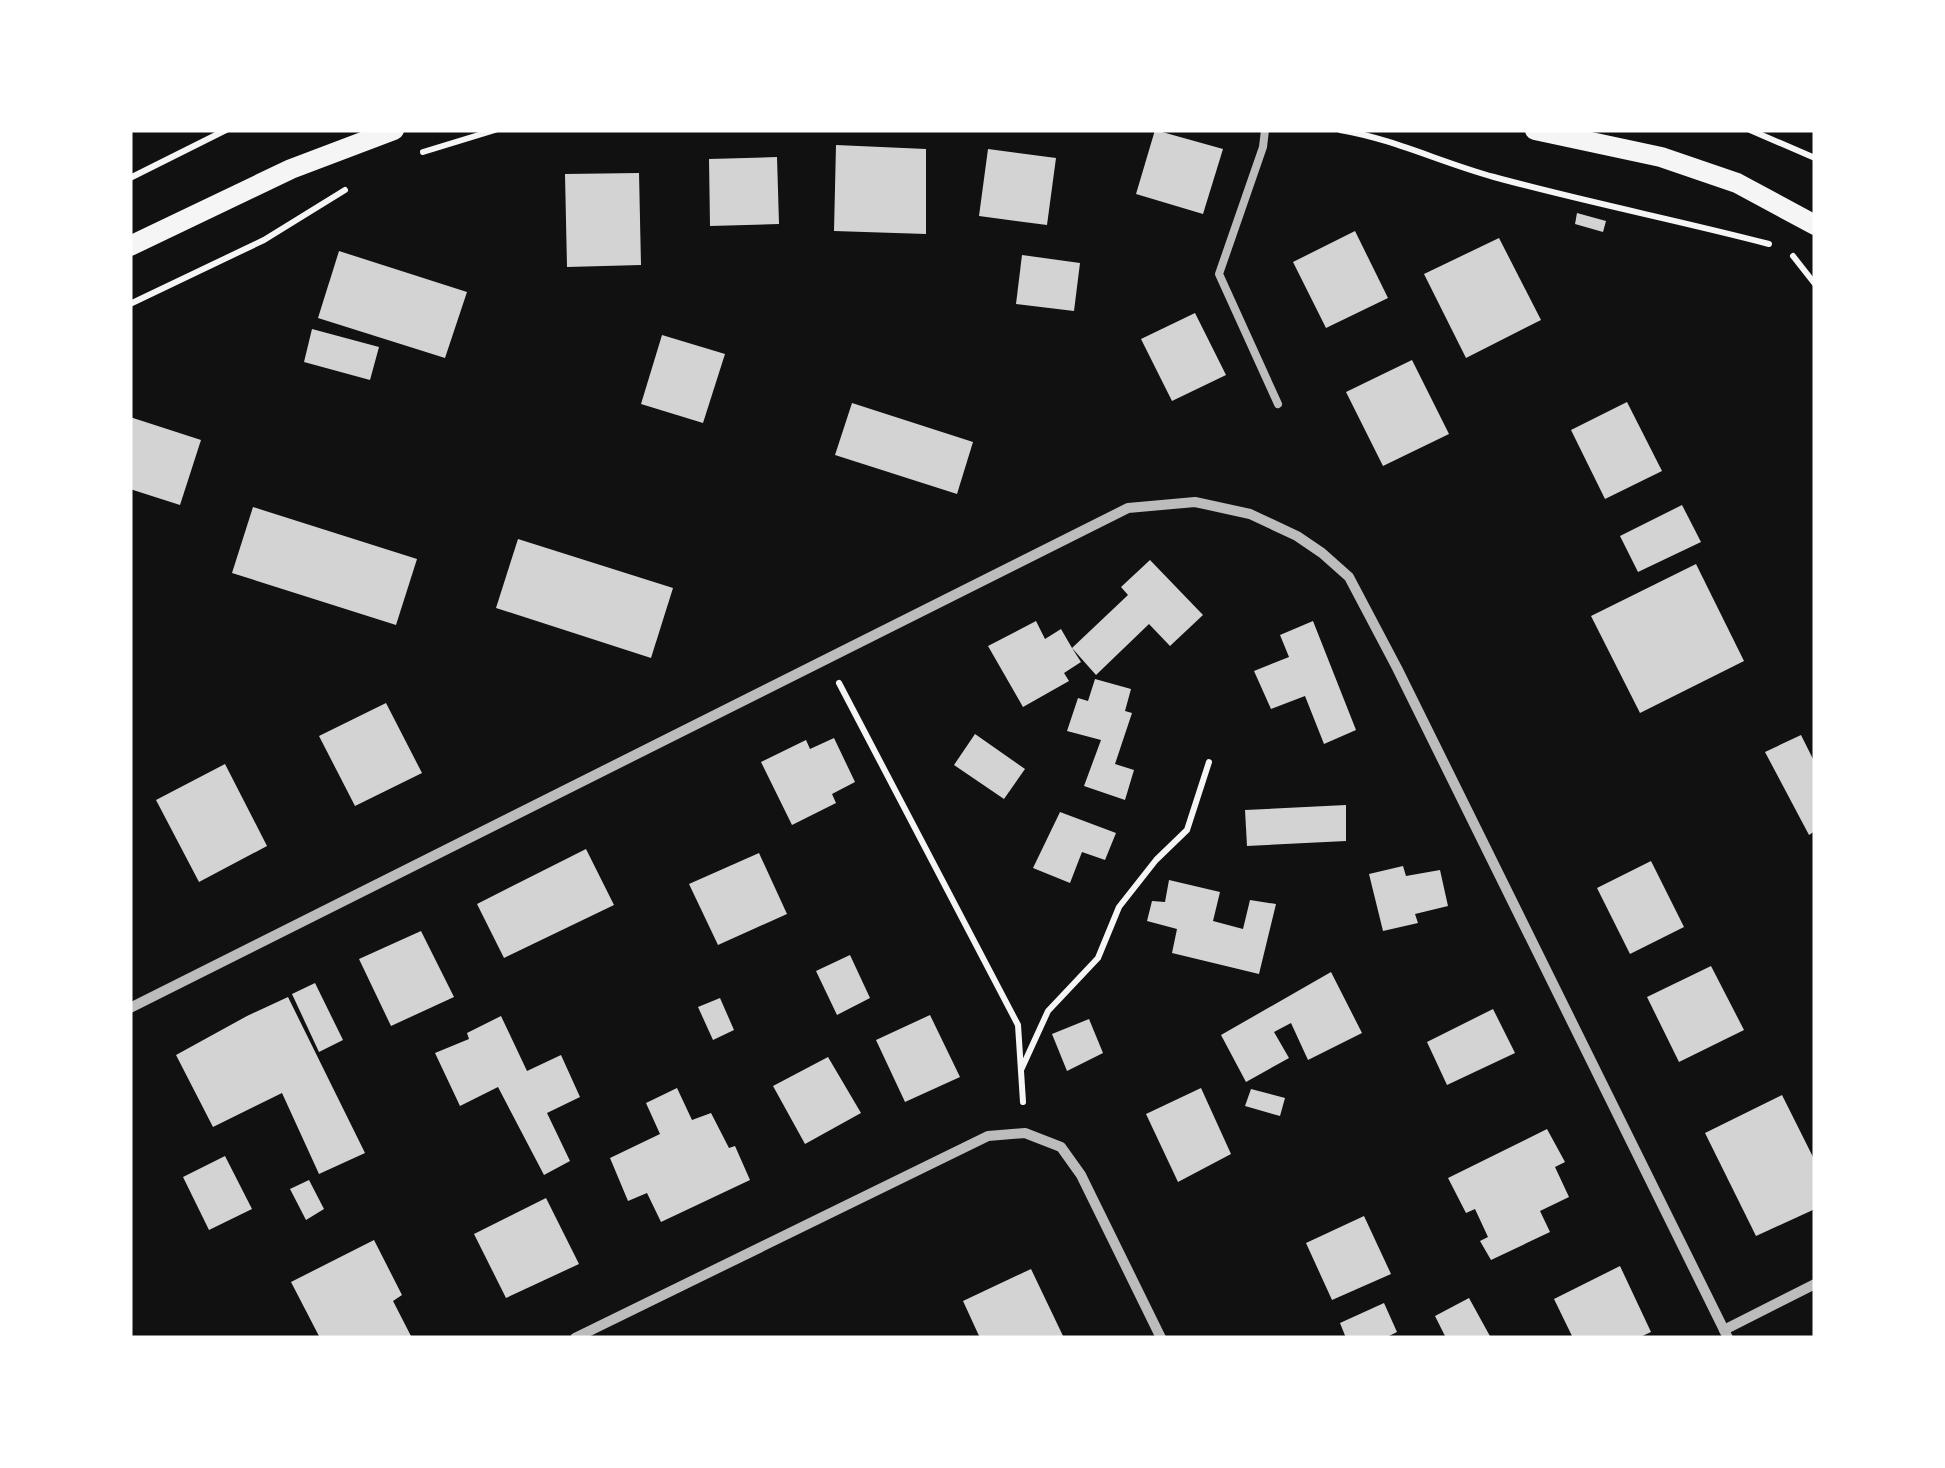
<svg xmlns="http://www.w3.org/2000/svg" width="1945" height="1468" viewBox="0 0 1945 1468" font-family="'DejaVu Sans',sans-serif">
  <rect width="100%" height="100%" fill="#111"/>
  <g fill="#d3d3d3">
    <polygon points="1155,130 1223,149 1203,214 1136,194"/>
    <polygon points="836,145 926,149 926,234 834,231"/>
    <polygon points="988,149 1056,158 1047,225 979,216"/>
    <polygon points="777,157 779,224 710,226 709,159"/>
    <polygon points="639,173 641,265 567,267 565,174"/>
    <polygon points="1577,213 1606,221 1603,232 1575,224"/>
    <polygon points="1355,231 1388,298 1326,328 1293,262"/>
    <polygon points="1499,238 1541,320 1466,358 1424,274"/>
    <polygon points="339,251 467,292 445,358 318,318"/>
    <polygon points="1022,255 1080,263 1074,311 1016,304"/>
    <polygon points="1195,313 1226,375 1172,401 1141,339"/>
    <polygon points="312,329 379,347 370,380 304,362"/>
    <polygon points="662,335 725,354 703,423 641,404"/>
    <polygon points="1412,360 1449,434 1383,466 1346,392"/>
    <polygon points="1627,402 1662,471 1605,499 1571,430"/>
    <polygon points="852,403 973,442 957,494 835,455"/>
    <polygon points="130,417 201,440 180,505 130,489"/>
    <polygon points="1682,505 1701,542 1638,572 1620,536"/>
    <polygon points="253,507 417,559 396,625 232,573"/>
    <polygon points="518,539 673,588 651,658 496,608"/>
    <polygon points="1150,560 1203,615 1170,646 1149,624 1096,675 1072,648 1081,662 1064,673 1069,681 1023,707 988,646 1036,621 1045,639 1061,629 1072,648 1128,595 1121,587"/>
    <polygon points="1696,564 1744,661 1640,713 1591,616"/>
    <polygon points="1313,621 1356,730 1324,744 1305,696 1271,709 1254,671 1289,657 1280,635"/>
    <polygon points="1095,679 1131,689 1125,711 1132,713 1115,764 1134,770 1125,800 1084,786 1101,740 1067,731 1078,698 1088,701"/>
    <polygon points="386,703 422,773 355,806 319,736"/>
    <polygon points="975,734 1025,769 1004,799 954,765"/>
    <polygon points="1801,735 1815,763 1815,831 1809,835 1765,752"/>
    <polygon points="834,738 855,782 832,794 836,803 792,825 761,762 806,740 810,749"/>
    <polygon points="225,764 267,846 199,882 156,800"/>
    <polygon points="1346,805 1346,841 1247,846 1245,810"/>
    <polygon points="1060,812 1116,833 1105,860 1082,852 1070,883 1033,868"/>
    <polygon points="586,849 614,905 504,958 477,904"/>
    <polygon points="759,853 787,914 718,945 689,884"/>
    <polygon points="1651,861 1684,927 1630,954 1597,888"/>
    <polygon points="1403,866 1406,876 1440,870 1448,906 1415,914 1418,923 1383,931 1369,874"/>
    <polygon points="1169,880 1220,892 1213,921 1243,929 1250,900 1276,904 1259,974 1172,953 1177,929 1147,921 1152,901 1165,902"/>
    <polygon points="421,931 454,997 391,1026 359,959"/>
    <polygon points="850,955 870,998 837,1015 816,971"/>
    <polygon points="1711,966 1744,1030 1679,1062 1647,997"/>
    <polygon points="1331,972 1362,1033 1308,1060 1291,1023 1274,1032 1289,1058 1246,1082 1221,1035"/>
    <polygon points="315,983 343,1040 319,1052 292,994"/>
    <polygon points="288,997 365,1153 319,1174 282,1093 213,1127 176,1055 247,1016"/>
    <polygon points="720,998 734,1030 713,1040 698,1007"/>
    <polygon points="1493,1009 1515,1053 1447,1085 1427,1042"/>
    <polygon points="930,1015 960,1077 905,1102 876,1040"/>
    <polygon points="501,1016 527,1071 561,1055 580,1097 547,1113 570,1161 544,1175 498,1087 460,1106 435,1053 469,1039 467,1033"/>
    <polygon points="1089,1019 1103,1053 1067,1071 1052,1034"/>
    <polygon points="828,1057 861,1113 805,1144 773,1086"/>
    <polygon points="677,1088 692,1120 711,1113 729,1148 735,1146 750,1180 661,1222 647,1193 628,1201 610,1158 660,1134 646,1103"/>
    <polygon points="1201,1088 1231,1154 1178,1182 1146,1114"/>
    <polygon points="1251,1089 1285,1098 1280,1116 1245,1106"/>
    <polygon points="1782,1095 1815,1161 1815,1209 1756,1236 1705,1133"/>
    <polygon points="1547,1129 1565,1162 1555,1167 1569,1197 1540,1211 1550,1232 1491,1260 1480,1241 1488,1237 1475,1209 1466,1213 1448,1178"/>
    <polygon points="225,1156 252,1209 209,1230 183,1177"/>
    <polygon points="309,1180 324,1209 306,1220 290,1189"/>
    <polygon points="546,1198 579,1264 506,1298 474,1234"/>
    <polygon points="1364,1216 1391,1274 1332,1300 1306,1243"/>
    <polygon points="374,1240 402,1295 393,1301 412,1338 320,1338 291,1282"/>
    <polygon points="1620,1266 1651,1332 1638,1338 1573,1338 1554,1299"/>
    <polygon points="1031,1269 1064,1338 980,1338 963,1301"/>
    <polygon points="1469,1298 1491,1338 1446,1338 1435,1316"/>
    <polygon points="1384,1303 1397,1332 1385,1338 1346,1338 1340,1323"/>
  </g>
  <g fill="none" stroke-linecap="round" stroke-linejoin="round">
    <g stroke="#f5f5f5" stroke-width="6">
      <path d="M 1340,130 C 1394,139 1442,163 1494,177 C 1585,202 1677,220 1769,244"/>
      <polyline points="1750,130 1815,158"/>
      <polyline points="423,152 495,130"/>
      <polyline points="130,178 226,130"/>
      <polyline points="1793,256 1815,284"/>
      <polyline points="130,304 264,240 345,190"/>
      <polyline points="839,683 1018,1025 1023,1102"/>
      <polyline points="1021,1070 1048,1011 1098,958 1119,907 1156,860 1187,830 1209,762"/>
    </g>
    <polyline stroke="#bcbcbc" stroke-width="8" points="1265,130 1263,147 1219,274 1278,404"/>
    <g stroke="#bcbcbc" stroke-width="10">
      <polyline points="130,1008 1128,508 1195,502 1250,514 1297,536 1322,553 1349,577 1397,668 1728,1338"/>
      <polyline points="1724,1330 1815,1284"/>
      <polyline points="575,1338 988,1136 1025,1133 1061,1147 1081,1175 1161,1338"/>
    </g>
    <g stroke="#f5f5f5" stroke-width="20">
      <polyline points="1535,130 1661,157 1737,183 1815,225"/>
      <polyline points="130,246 291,169 394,130"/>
    </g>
  </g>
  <rect width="1945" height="1468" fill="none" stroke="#ffffff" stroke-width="265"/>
</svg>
